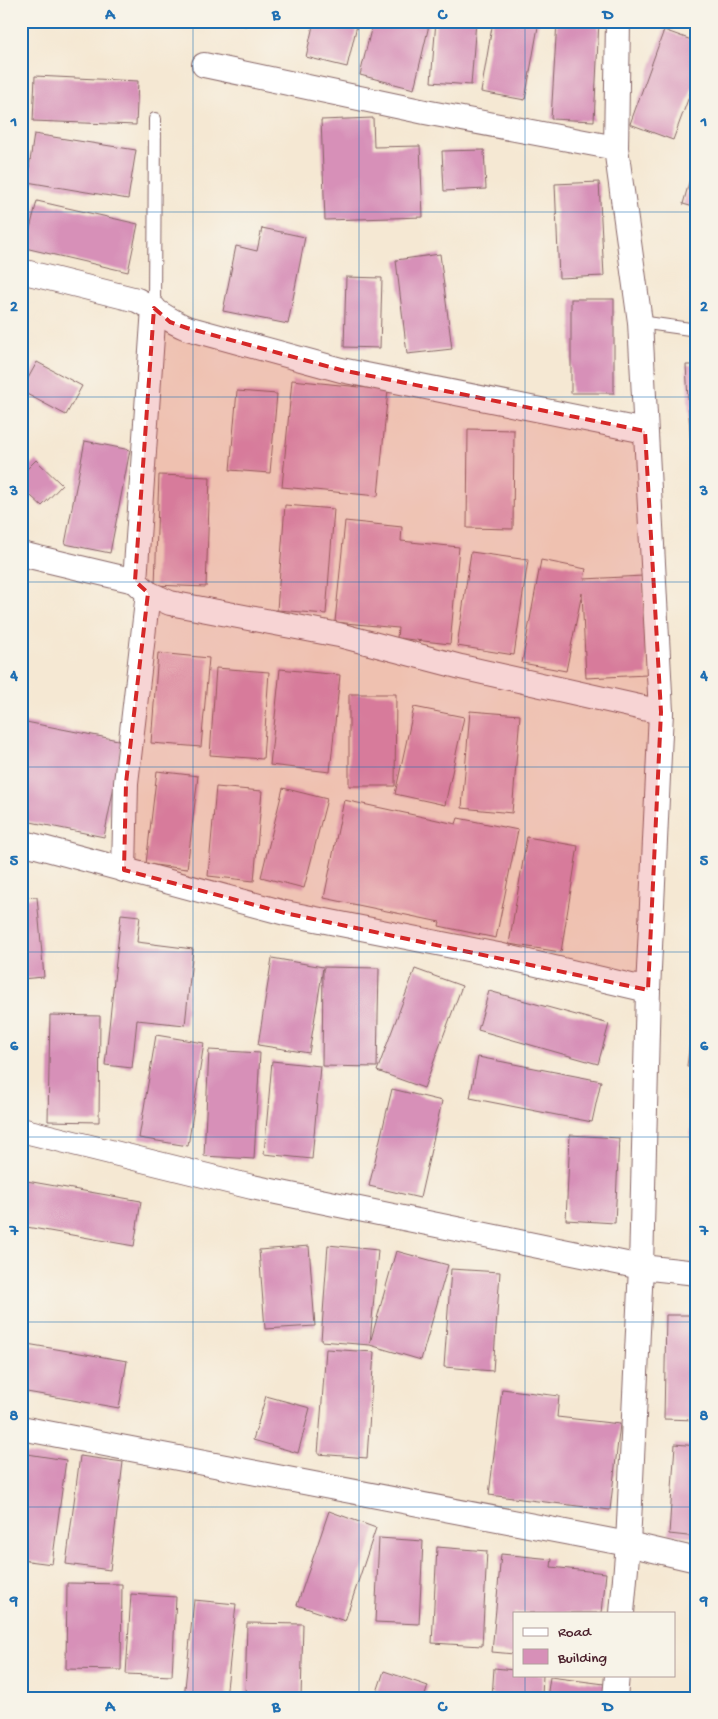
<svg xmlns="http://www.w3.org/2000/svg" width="718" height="1719" viewBox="0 0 718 1719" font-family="'Gochi Hand',sans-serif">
  <rect width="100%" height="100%" fill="#f7f3e8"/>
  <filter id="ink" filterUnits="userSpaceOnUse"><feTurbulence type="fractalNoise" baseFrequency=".02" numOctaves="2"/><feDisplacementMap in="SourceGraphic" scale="10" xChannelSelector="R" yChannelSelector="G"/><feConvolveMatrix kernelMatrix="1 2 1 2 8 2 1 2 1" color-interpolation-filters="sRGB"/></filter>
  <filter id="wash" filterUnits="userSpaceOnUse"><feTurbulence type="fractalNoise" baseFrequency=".0096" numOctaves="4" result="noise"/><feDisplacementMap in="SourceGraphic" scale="20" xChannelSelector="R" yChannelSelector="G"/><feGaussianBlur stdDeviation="1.12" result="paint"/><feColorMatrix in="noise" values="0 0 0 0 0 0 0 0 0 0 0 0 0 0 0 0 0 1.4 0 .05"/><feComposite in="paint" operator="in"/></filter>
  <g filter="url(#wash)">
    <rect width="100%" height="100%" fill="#f5e8d3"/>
    <g id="blocks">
      <g fill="#d790b8">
        <polygon points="217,21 247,21 246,26"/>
        <polygon points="314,21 358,21 347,67 306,57"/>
        <polygon points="373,21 430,21 414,89 360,75"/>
        <polygon points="436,21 476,21 471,85 431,82"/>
        <polygon points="493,21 539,21 525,100 481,92"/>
        <polygon points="557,21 599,21 594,121 551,119"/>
        <polygon points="664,30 697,42 697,75 673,140 630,124"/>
        <polygon points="35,76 138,81 136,125 33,121"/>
        <polygon points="373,118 374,147 420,146 423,217 325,220 321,120"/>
        <polygon points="34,134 136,150 128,199 27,182"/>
        <polygon points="484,150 486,189 444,191 442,151"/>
        <polygon points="693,168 697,169 697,208 683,204"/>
        <polygon points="599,182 604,276 559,278 555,184"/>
        <polygon points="37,201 138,224 128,272 25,248"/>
        <polygon points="262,228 305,237 288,324 223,311 236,246 257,251"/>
        <polygon points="440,254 452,349 407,354 396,260"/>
        <polygon points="346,277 382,278 380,348 344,347"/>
        <rect x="571" y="299" width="43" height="94"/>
        <polygon points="37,362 82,386 66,415 21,391"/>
        <polygon points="686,365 697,365 697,516 695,516"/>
        <polygon points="292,380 388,390 378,496 282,487"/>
        <polygon points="237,391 277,394 270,473 230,470"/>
        <polygon points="468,429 514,430 513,529 467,528"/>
        <polygon points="85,441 130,450 110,553 65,544"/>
        <polygon points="36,460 62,485 42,506 21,487 21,475"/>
        <polygon points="159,475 210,477 206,587 155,585"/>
        <polygon points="285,505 334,509 326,614 277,610"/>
        <polygon points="345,521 402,527 401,541 459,547 450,644 397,638 398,628 335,622"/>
        <polygon points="471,552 528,560 514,655 457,646"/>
        <polygon points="541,560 586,569 584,579 643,576 647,675 586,678 582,593 566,671 522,663"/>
        <polygon points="158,653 209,658 201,747 151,743"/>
        <polygon points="216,668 269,672 263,759 210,755"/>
        <polygon points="280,669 340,675 330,772 270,765"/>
        <polygon points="349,694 396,694 395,786 349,786"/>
        <polygon points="414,707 464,717 445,805 395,794"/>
        <polygon points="470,711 520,715 512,813 462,808"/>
        <polygon points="21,721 123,741 104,837 21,820"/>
        <polygon points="157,771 198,776 187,869 146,864"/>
        <polygon points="216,787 262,791 254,881 208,876"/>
        <polygon points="283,788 327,799 304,888 261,877"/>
        <polygon points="344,800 456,824 458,818 518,830 496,938 439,926 440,922 324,898"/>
        <polygon points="527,837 578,846 561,952 509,944"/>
        <polygon points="37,897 44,977 21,979 21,898"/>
        <polygon points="121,914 140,916 137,942 193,949 185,1025 137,1020 132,1068 105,1065"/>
        <polygon points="272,958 323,967 379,968 377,1067 322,1066 323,968 309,1053 258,1045"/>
        <polygon points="415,969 462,986 424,1088 377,1071"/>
        <polygon points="489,991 609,1024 598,1064 478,1030"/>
        <polygon points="50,1015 100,1016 99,1122 48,1121"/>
        <polygon points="692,1026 697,1027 697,1068 687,1066"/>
        <polygon points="156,1035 204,1043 188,1146 139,1138"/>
        <polygon points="209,1050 260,1053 254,1159 204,1156"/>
        <polygon points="478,1057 601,1081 592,1122 470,1098"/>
        <polygon points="272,1061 320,1066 312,1159 264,1154"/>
        <polygon points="392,1089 442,1101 420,1198 369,1186"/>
        <polygon points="696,1090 697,1090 697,1140 690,1139"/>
        <polygon points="570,1135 619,1138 615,1223 566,1220"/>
        <polygon points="21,1180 141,1201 134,1246 21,1226"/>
        <polygon points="328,1245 378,1250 370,1343 396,1251 448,1265 421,1360 370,1345 321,1341"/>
        <polygon points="309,1246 315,1326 265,1329 259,1250"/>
        <polygon points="451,1269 500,1272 493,1371 444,1367"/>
        <polygon points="666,1315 697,1315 697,1420 664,1419"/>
        <polygon points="21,1343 127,1361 119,1408 21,1391"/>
        <polygon points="326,1349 374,1352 367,1458 318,1454"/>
        <polygon points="502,1389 559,1396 557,1417 620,1424 610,1510 489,1495"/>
        <polygon points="266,1396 310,1408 298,1453 253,1440"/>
        <polygon points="675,1444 697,1446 697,1537 669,1534"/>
        <polygon points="21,1453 66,1460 52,1564 21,1560"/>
        <polygon points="80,1456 123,1462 110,1570 66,1564"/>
        <polygon points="329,1511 376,1528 345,1621 297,1605"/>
        <polygon points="379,1538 423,1541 419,1624 375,1622"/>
        <polygon points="437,1547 487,1551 482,1646 432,1643"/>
        <polygon points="501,1554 552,1559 551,1567 606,1573 602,1613 514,1613 514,1654 492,1652"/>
        <polygon points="67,1583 122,1584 121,1670 66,1669"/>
        <polygon points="131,1594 176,1597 172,1676 126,1674"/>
        <polygon points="194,1600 236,1604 226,1698 184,1698"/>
        <polygon points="247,1623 303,1624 301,1698 245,1698"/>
        <polygon points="494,1668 514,1670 514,1675 543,1675 542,1698 492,1698"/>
        <polygon points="384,1671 428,1686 424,1698 375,1698"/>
        <polygon points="550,1677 612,1685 610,1698 547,1698"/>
      </g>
    </g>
  </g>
  <g filter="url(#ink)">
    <use href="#blocks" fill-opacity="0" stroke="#866566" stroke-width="1"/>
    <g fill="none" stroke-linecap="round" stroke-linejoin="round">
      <g stroke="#866566" stroke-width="14">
        <g id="service">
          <polyline points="154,308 155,119"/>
          <polyline points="640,322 697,330"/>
        </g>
      </g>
      <g stroke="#866566" stroke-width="26">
        <g id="minor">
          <polyline points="618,21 616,148 640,322 661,712 648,990 641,1267 628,1544 622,1613"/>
          <polyline points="204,65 425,112 616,148"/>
          <path d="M 21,271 L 137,300 C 155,309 169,321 187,328 L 341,370 L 645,431"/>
          <polyline points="21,554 135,581 148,593 170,603 339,635 461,667 661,712"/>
          <polyline points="135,581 154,308"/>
          <polyline points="21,842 285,913 498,955 648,990"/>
          <polyline points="124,870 126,783 148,593"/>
          <polyline points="21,1130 252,1187 641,1267 697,1273"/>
          <polyline points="21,1428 628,1544 697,1560"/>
          <polyline points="615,1698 617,1675"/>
        </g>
      </g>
      <use href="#service" stroke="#fff" stroke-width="12"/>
      <use href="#minor" stroke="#fff" stroke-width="24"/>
    </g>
  </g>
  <path fill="#d62828" fill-opacity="0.2" stroke="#d62828" stroke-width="4" stroke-dasharray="10 6" stroke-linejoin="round" d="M 154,308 L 170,322 L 187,328 L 341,370 L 645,431 L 661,712 L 648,990 L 285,913 L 124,870 L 126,783 L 148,593 L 135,581 Z"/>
  <path fill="none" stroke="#1f6fb2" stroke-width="1" stroke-opacity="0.55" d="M 193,21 L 193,1698M 359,21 L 359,1698M 525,21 L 525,1613M 21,212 L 697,212M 21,397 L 697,397M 21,582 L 697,582M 21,767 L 697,767M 21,952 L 697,952M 21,1137 L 697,1137M 21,1322 L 697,1322M 21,1507 L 697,1507M 525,1675 L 525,1698"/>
  <rect width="718" height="1719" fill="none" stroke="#f7f3e8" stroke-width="55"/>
  <rect x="513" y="1612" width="162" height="65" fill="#f7f3e8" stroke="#b29e9c"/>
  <rect x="523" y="1628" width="25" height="8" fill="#ffffff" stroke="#b29e9c"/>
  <text x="558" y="1636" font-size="15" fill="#4a1f2b">Road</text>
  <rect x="523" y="1649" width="25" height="15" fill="#d790b8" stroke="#b29e9c"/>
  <text x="558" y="1662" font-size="15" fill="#4a1f2b">Building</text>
  <rect x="28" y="28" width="662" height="1664" fill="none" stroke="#1f6fb2" stroke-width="2"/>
  <g font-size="16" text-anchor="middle" font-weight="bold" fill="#1f6fb2">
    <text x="110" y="19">A</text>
    <text x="276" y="19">B</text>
    <text x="442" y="19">C</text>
    <text x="608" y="19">D</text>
    <text x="14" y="126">1</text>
    <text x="704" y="126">1</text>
    <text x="14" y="311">2</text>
    <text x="704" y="311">2</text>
    <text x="14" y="495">3</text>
    <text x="704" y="495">3</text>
    <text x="14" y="680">4</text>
    <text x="704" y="680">4</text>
    <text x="14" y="865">5</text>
    <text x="704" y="865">5</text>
    <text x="14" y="1050">6</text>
    <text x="704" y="1050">6</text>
    <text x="14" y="1235">7</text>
    <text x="704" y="1235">7</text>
    <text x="14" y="1420">8</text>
    <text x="704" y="1420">8</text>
    <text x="14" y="1605">9</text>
    <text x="704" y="1605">9</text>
    <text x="110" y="1711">A</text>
    <text x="276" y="1711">B</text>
    <text x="442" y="1711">C</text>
    <text x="608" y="1711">D</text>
  </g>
</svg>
